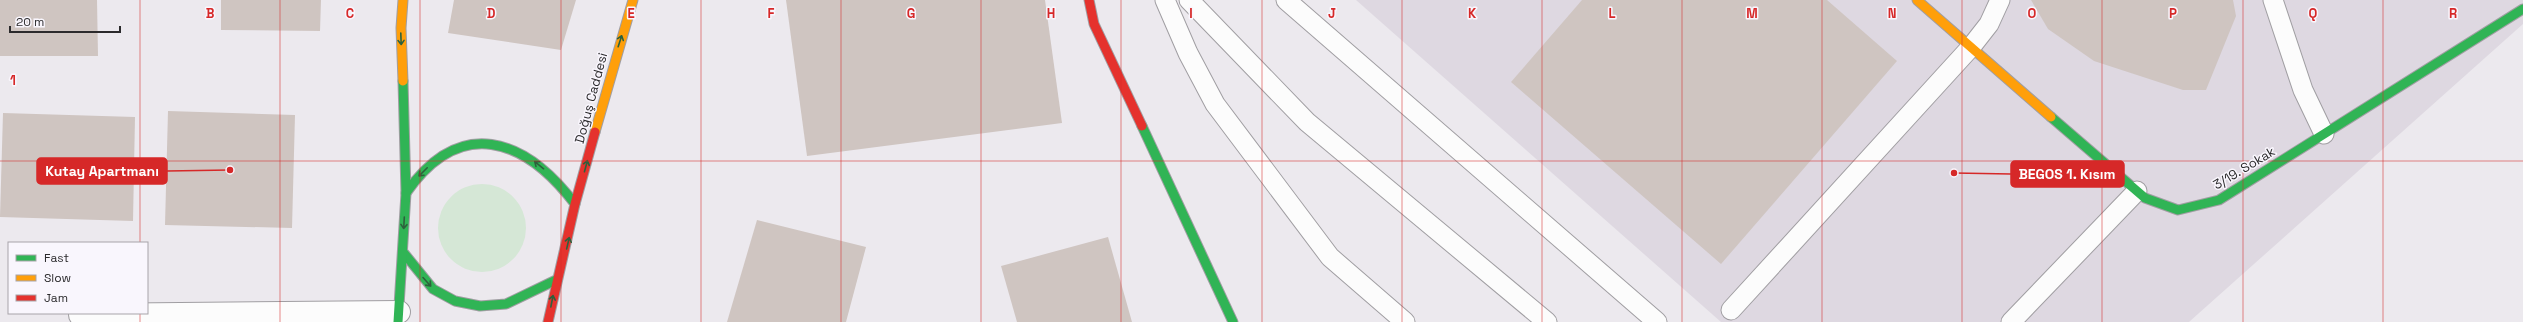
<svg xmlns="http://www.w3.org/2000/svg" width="2523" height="322" viewBox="0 0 2523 322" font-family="'Space Grotesk',sans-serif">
  <rect width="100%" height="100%" fill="#ece9ee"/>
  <polygon fill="#ded8e1" points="1356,0 2523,0 2523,24 2189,322 1721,322"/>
  <circle fill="#d5e7d6" cx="482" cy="228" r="44"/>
  <g fill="#cfc5c1">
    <polygon points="0,0 97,0 98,56 0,56"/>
    <polygon points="221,0 321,0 320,31 221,30"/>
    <polygon points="454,0 576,0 561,50 448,33"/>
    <polygon points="786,0 1045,0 1062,123 807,156"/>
    <polygon points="1582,0 1827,0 1897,61 1721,264 1511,82"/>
    <polygon points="2031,0 2233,0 2236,16 2206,90 2183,90 2094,61 2048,29"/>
    <polygon points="168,111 295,115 292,228 165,225"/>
    <polygon points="3,113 135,117 133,221 0,217"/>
    <polygon points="757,220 866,247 846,322 727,322"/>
    <polygon points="1108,237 1132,322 1017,322 1001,266"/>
  </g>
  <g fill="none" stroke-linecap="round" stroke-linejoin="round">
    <g stroke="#a09ea2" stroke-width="21">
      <g id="lane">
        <polyline points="1165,0 1188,53 1215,104 1330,257 1405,322"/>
        <polyline points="1189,0 1307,122 1547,322"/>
        <polyline points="1286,0 1657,322"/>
        <polyline points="2273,0 2303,90 2324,134"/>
        <polyline points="1731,310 1971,47 1989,24 2000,0"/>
        <polyline points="2011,322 2137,191"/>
      </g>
    </g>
    <g stroke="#a09ea2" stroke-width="24">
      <polyline id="street" points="80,315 399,312"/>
    </g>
    <g stroke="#a09ea2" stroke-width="11">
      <g id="fast">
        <polyline points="2051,117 2145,198 2178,210 2219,200 2523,9"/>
        <polyline points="1142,126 1233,322"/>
        <path d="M 406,193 C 460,116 524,137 575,204"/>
        <polyline points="403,252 433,289 455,301 480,306 506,304 556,280"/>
        <polyline points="398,322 406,193 403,81"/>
      </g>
    </g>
    <g stroke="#a09ea2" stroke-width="11">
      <g id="slow">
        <polyline points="1917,0 2051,117"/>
        <polyline points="403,81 401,28 403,0"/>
        <polyline points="595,132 633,0"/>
      </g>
    </g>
    <g stroke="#a09ea2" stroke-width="11">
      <g id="jam">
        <polyline points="1089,0 1094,24 1142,126"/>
        <polyline points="548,322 575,204 595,132"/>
      </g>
    </g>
    <use href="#lane" stroke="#fcfcfc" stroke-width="19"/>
    <use href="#street" stroke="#fcfcfc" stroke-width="22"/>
    <use href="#fast" stroke="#30b455" stroke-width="9"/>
    <use href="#slow" stroke="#ff9f0a" stroke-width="9"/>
    <use href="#jam" stroke="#e5322d" stroke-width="9"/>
  </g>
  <defs><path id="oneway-shaft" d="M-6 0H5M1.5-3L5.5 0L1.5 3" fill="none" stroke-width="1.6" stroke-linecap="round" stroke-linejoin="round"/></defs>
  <g stroke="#2d613c">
    <use href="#oneway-shaft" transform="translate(401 39) rotate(88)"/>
    <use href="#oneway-shaft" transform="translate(620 41) rotate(-72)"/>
    <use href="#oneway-shaft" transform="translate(539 165) rotate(-141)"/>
    <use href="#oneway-shaft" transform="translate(586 166) rotate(-75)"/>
    <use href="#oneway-shaft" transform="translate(423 172) rotate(135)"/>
    <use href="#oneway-shaft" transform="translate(404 223) rotate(93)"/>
    <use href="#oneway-shaft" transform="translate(568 243) rotate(-77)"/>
    <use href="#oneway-shaft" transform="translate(427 282) rotate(48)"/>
    <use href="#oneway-shaft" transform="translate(552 301) rotate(-79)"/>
  </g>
  <path fill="none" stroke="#d62828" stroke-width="1" stroke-opacity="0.55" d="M 140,0 L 140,243M 280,0 L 280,322M 420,0 L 420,322M 561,0 L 561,322M 701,0 L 701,322M 841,0 L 841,322M 981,0 L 981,322M 1121,0 L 1121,322M 1262,0 L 1262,322M 1402,0 L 1402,322M 1542,0 L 1542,322M 1682,0 L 1682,322M 1822,0 L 1822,322M 1962,0 L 1962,322M 2102,0 L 2102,322M 2243,0 L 2243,322M 2383,0 L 2383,322M 0,161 L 2523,161M 140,313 L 140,322"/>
  <g text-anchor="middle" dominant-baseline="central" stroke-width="3" stroke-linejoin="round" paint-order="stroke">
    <g font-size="13" fill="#2b2a2c" stroke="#f9f6fd">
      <text transform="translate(591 98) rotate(-75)">Doğuş Caddesi</text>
      <text transform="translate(2244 168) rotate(-31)">3/19. Sokak</text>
    </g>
  </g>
  <g font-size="13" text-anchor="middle" font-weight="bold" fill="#d62828" stroke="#f9f6fd" stroke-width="3" stroke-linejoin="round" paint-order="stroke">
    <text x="210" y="18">B</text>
    <text x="350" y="18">C</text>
    <text x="491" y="18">D</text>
    <text x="631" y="18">E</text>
    <text x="771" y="18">F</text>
    <text x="911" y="18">G</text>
    <text x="1051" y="18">H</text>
    <text x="1191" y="18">I</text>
    <text x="1332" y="18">J</text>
    <text x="1472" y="18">K</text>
    <text x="1612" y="18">L</text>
    <text x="1752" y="18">M</text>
    <text x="1892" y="18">N</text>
    <text x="2032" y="18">O</text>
    <text x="2173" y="18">P</text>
    <text x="2313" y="18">Q</text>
    <text x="2453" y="18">R</text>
    <text x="13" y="85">1</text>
  </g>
  <path fill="none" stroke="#d62828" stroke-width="1.5" d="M230 170L167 171M1954 173L2011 174"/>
  <g fill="#d62828" stroke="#f9f6fd" stroke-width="1.5">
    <circle cx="230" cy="170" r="4"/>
    <circle cx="1954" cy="173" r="4"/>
  </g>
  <g fill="#d62828" stroke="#d62828" stroke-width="1.5">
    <rect x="37" y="158" width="130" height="26" rx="4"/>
    <rect x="2011" y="161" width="113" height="26" rx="4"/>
  </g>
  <g font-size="14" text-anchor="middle" font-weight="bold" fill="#fff">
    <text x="102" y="176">Kutay Apartmanı</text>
    <text x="2067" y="179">BEGOS 1. Kısım</text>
  </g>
  <rect x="8" y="242" width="140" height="72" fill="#f9f6fd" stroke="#a7a4a9"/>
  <rect x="16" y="255" width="20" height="6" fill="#30b455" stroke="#a7a4a9"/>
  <text x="44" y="262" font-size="12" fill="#2b2a2c">Fast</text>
  <rect x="16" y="275" width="20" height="6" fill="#ff9f0a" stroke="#a7a4a9"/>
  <text x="44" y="282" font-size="12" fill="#2b2a2c">Slow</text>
  <rect x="16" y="295" width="20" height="6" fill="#e5322d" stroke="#a7a4a9"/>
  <text x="44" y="302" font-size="12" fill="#2b2a2c">Jam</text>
  <path d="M10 26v6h110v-6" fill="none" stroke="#2b2a2c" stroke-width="2"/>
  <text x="16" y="26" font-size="12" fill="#2b2a2c" stroke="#f9f6fd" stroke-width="3" paint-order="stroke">20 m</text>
</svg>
